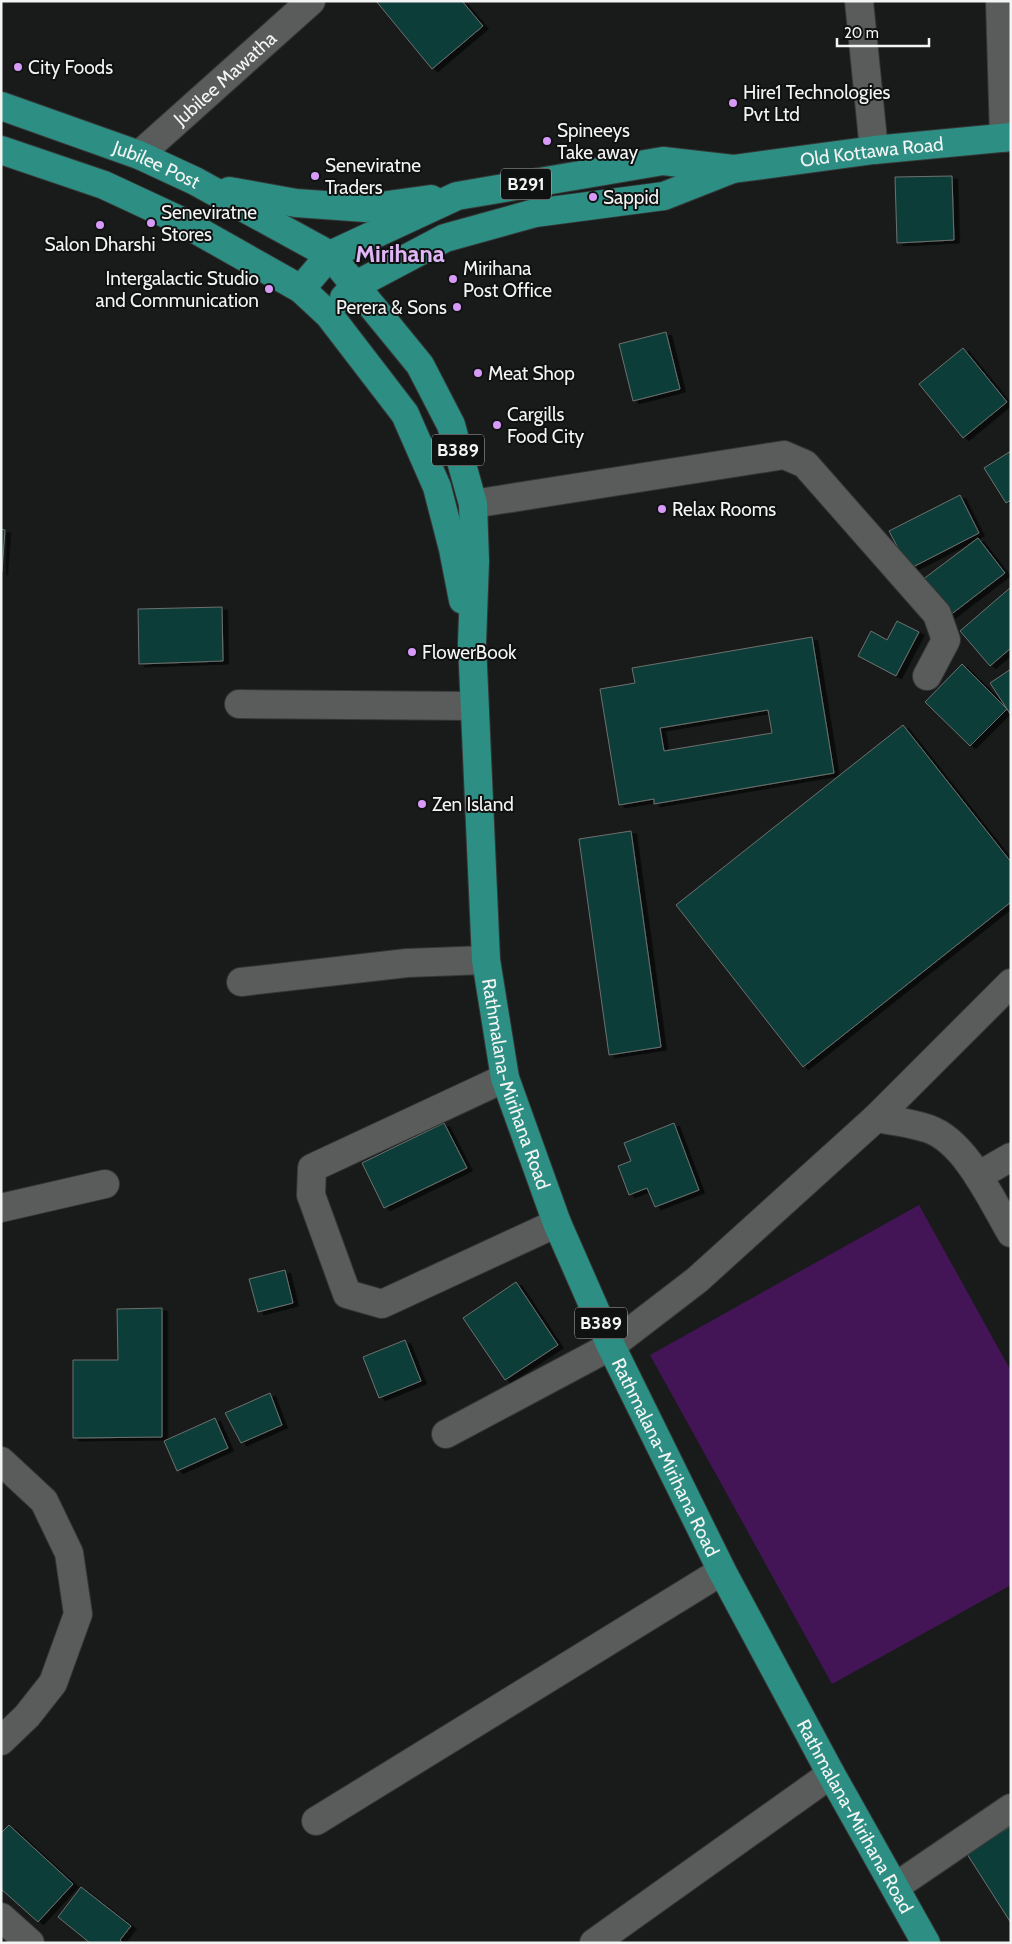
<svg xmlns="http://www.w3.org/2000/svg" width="1012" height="1944" viewBox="0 0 1012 1944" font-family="Cabin,sans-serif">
  <defs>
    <filter id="shadow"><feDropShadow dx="5.5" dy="3" stdDeviation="0" flood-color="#0009"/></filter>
  </defs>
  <rect width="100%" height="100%" fill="#191b1b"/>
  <polygon fill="#431557" points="919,1205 1011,1371 1011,1585 832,1684 650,1355"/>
  <g fill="#0e3e37" stroke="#6d706f" fill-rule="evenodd" filter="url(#shadow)">
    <polygon points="376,1 462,1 483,26 432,69"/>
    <polygon points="952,176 954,240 897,243 895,177"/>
    <polygon points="666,332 680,389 633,401 619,344"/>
    <polygon points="963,348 1007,402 963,438 919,384"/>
    <polygon points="1011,451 1011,500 1006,503 984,468"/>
    <polygon points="960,495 979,533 909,569 889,531"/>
    <polygon points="1,529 5,530 2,572 1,572"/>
    <polygon points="978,538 1005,573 949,616 922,580"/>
    <polygon points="1011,587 1011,648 990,666 960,631"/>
    <polygon points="222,607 223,661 139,664 138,609"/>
    <polygon points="897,621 919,632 896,676 858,656 871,631 887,640"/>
    <path d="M 812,637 L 834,773 L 654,804 L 654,799 L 619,805 L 600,689 L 635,683 L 632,668 ZM 768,710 L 772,733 L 664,751 L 660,728 Z"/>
    <polygon points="962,664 1007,709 970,746 925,702"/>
    <polygon points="1011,669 1011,715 990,683"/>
    <polygon points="903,725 1011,862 1011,902 803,1067 676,905"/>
    <polygon points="631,831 661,1047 609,1055 579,839"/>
    <polygon points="444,1123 467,1168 384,1208 362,1163"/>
    <polygon points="674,1123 699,1190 655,1207 647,1188 629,1195 618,1166 631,1161 624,1143"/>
    <polygon points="285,1270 293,1303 258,1312 249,1279"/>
    <polygon points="516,1282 558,1345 505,1380 463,1318"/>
    <polygon points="162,1308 162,1437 73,1438 73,1360 118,1360 117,1309"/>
    <polygon points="405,1340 421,1381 379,1398 363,1357"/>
    <polygon points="270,1393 282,1425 241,1443 225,1413"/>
    <polygon points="215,1418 228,1448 177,1471 164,1441"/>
    <polygon points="9,1825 73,1884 38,1922 1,1889 1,1833"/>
    <polygon points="1011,1826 1011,1923 967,1854"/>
    <polygon points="81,1887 131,1926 120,1940 123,1943 90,1943 58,1917"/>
  </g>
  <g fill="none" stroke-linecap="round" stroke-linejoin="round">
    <g stroke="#353636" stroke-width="30">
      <g id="minor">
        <polyline points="859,1 874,150"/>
        <polyline points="1000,1 1004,138"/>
        <path id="s1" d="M 139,155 L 311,1"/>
        <polyline points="473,504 784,455 805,464 937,614 946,640 927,676"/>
        <polyline points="239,704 474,706"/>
        <polyline points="241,982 407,963 486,960"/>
        <polyline points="505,1078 312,1168 311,1195 347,1294 382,1304 557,1223"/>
        <path d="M 876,1118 C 893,1121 913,1123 929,1129 C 966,1142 992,1201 1011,1233"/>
        <polyline points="978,1176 1011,1157"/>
        <polyline points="1,1208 105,1184"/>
        <polyline points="446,1434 611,1346 697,1280 876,1118 1011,983"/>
        <polyline points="1,1461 44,1501 69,1553 78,1614 53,1683 27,1716 1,1741"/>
        <polyline points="316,1821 722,1571"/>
        <polyline points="895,1887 1011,1808"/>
        <polyline points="1,1917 30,1943"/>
        <polyline points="594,1943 831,1774"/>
      </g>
    </g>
    <g stroke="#353636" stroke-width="30">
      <g id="major">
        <path id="s2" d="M 1,106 L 139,155 L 195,181 L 330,255 L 420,365 L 451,425 L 473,504 L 475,561 L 472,643 L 486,960 L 505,1078 L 557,1223 L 611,1346 L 722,1571 L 831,1774 L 926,1943"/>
        <polyline points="1,150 104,185 177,219 301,289 329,315 405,414 437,487 453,549 463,600"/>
        <polyline points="229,191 296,203 366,208 431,199"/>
        <path id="s3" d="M 301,289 L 330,255 L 457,196 L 663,161 L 733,169 L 874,150 L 1011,137"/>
        <polyline points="344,298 356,285 445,238 535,213 664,196 730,170"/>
      </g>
    </g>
    <use href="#minor" stroke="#595c5b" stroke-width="28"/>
    <use href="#major" stroke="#2d8e83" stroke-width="28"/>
  </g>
  <g fill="#d89af8" stroke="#101212" stroke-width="2">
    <circle cx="18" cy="67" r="5"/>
    <circle cx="733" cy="103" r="5"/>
    <circle cx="547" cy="141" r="5"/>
    <circle cx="315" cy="176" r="5"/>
    <circle cx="593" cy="197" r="5"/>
    <circle cx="151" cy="223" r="5"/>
    <circle cx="100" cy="225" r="5"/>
    <circle cx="453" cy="279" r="5"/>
    <circle cx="269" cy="289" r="5"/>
    <circle cx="457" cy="307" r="5"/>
    <circle cx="478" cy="373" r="5"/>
    <circle cx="497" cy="425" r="5"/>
    <circle cx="662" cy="509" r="5"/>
    <circle cx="412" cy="652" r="5"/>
    <circle cx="422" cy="804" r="5"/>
  </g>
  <g text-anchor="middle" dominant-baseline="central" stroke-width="4" stroke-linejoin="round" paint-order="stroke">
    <g fill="#101212" stroke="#afb1b0" stroke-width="1">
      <rect x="501" y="168.5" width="50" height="31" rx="4"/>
      <rect x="432" y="434.5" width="52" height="31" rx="4"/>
      <rect x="575" y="1307.5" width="52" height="31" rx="4"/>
    </g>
    <g font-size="18" font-weight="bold" fill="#f3f5f4">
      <text x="526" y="184">B291</text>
      <text x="458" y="450">B389</text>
      <text x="601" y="1323">B389</text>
    </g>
    <g font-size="19" fill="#f3f5f4" stroke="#101212" text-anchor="start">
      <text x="28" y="67">City Foods</text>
      <text x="743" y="92">Hire1 Technologies<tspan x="743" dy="22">Pvt Ltd</tspan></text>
      <text x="557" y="130">Spineeys<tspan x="557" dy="22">Take away</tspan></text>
      <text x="325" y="165">Seneviratne<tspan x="325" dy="22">Traders</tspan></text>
      <text x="603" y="197">Sappid</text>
      <text x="161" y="212">Seneviratne<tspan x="161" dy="22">Stores</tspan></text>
      <text x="100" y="244" text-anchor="middle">Salon Dharshi</text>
      <text x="463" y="268">Mirihana<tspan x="463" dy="22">Post Office</tspan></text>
      <text x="259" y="278" text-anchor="end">Intergalactic Studio<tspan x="259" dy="22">and Communication</tspan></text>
      <text x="447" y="307" text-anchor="end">Perera &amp; Sons</text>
      <text x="488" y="373">Meat Shop</text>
      <text x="507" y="414">Cargills<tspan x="507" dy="22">Food City</tspan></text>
      <text x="672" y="509">Relax Rooms</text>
      <text x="422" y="652">FlowerBook</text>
      <text x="432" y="804">Zen Island</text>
    </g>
    <g font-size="19" fill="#f3f5f4" stroke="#101212">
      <text stroke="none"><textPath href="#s1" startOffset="115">Jubilee Mawatha</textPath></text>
      <text stroke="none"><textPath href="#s3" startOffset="604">Old Kottawa Road</textPath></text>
      <text stroke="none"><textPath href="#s2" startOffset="166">Jubilee Post</textPath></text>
      <text stroke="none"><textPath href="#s2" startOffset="1238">Rathmalana-Mirihana Road</textPath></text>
      <text stroke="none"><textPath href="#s2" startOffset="1642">Rathmalana-Mirihana Road</textPath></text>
      <text stroke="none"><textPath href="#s2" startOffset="2048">Rathmalana-Mirihana Road</textPath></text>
    </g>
    <g font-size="24" font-weight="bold" fill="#e0b6f7" stroke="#101212">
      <text x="400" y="253">Mirihana</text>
    </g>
  </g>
  <rect width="1012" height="1944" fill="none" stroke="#f3f5f4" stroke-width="5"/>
  <path d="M837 38v8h92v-8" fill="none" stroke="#f3f5f4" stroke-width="2.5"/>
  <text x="844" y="38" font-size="15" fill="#f3f5f4" stroke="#101212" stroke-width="4" paint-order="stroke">20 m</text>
</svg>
